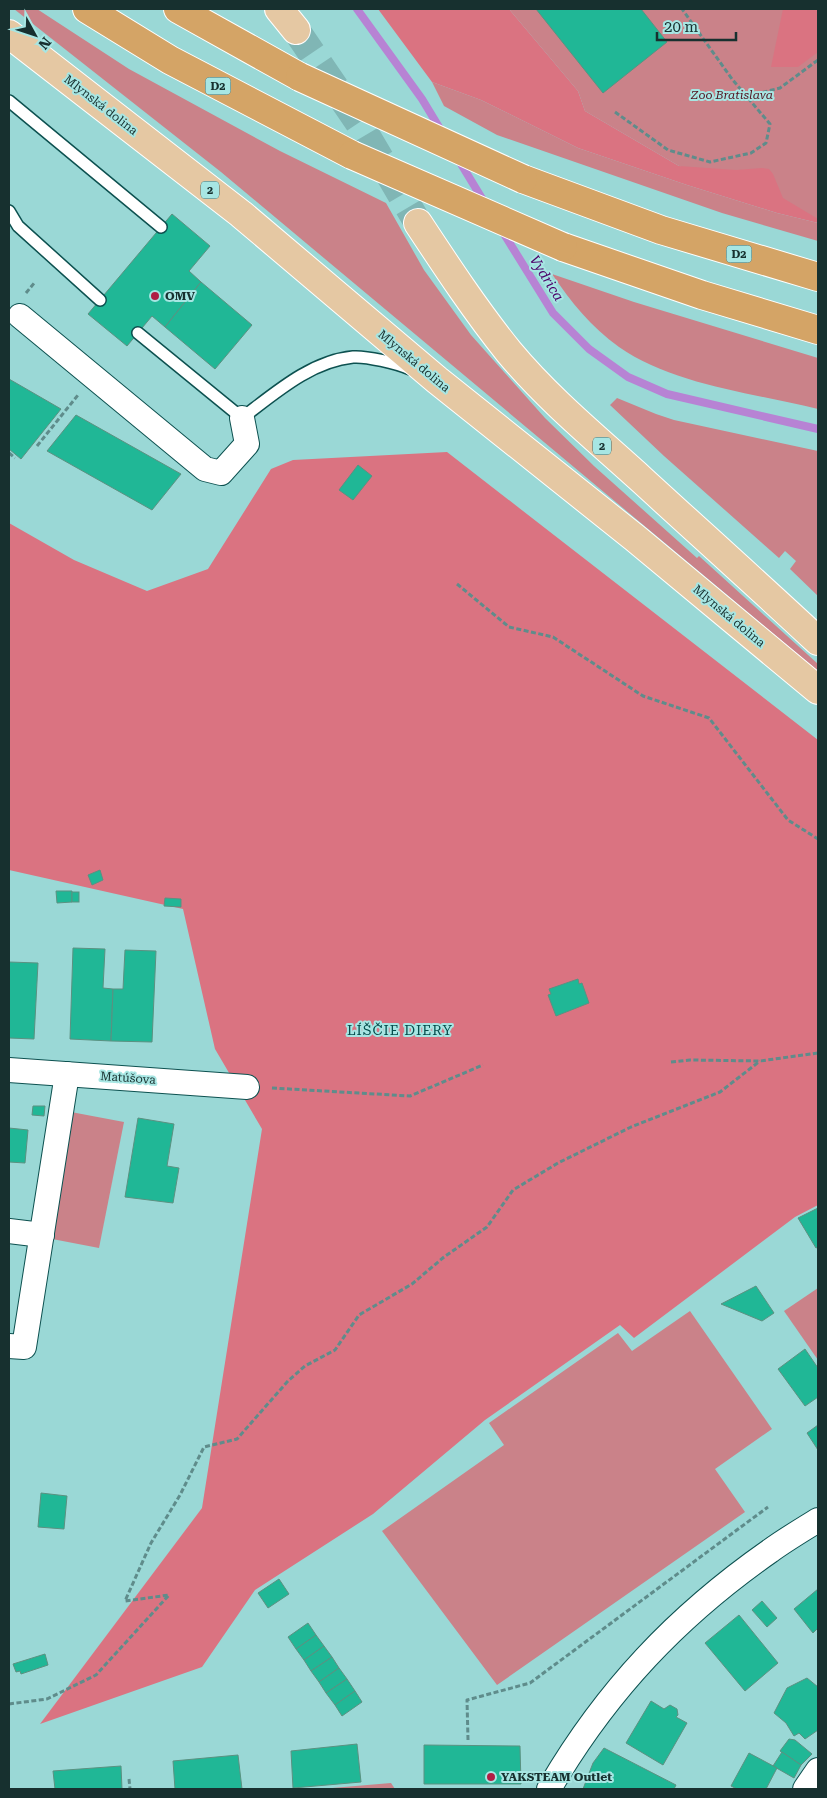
<svg xmlns="http://www.w3.org/2000/svg" width="827" height="1798" viewBox="0 0 827 1798" font-family="'Roboto Serif',serif">
  <rect width="100%" height="100%" fill="#9ad8d6"/>
  <g fill="#ca8289">
    <polygon points="14,9 37,9 129,69 280,151 386,203 424,270 471,335 545,418 594,466 697,558 699,556 818,664 818,671 221,172"/>
    <polygon points="509,9 818,9 818,221 679,166 585,111 578,91"/>
    <polygon points="432,82 481,100 578,148 687,185 777,213 818,223 818,241 722,213 497,135 444,106"/>
    <path d="M 552,274 L 634,302 L 818,358 L 818,409 C 754,393 673,385 619,347 C 591,327 571,302 552,274 Z"/>
    <polygon points="617,398 656,414 674,420 818,451 818,596 790,569 796,561 785,551 779,558 664,456 610,405"/>
    <polygon points="71,1112 124,1122 99,1248 47,1238"/>
    <polygon points="818,1288 818,1360 784,1311"/>
    <polygon points="690,1311 772,1429 715,1469 745,1512 497,1685 382,1531 504,1445 489,1423 618,1333 632,1351"/>
    <polygon points="391,1783 395,1789 332,1788"/>
  </g>
  <g fill="#da7381">
    <polygon points="378,9 509,9 578,91 585,111 679,166 736,170 762,168 769,169 773,174 783,198 818,219 818,223 777,213 687,185 578,148 481,100 432,82"/>
    <polygon points="783,9 818,9 818,52 798,67 771,67"/>
    <polygon points="447,452 818,740 818,1205 795,1217 634,1338 620,1325 485,1420 373,1514 255,1590 202,1667 40,1724 202,1508 262,1129 215,1049 183,909 9,870 9,523 74,560 147,591 208,569 271,469 293,460"/>
  </g>
  <g fill="none" stroke-linecap="round" stroke-linejoin="round">
    <g stroke="#b783d4" stroke-width="8">
      <polyline points="357,9 422,99 442,132"/>
      <polyline points="458,159 486,205"/>
      <polyline points="501,229 553,313 589,349 628,377 667,394 818,429"/>
    </g>
  </g>
  <g fill="#20b796" stroke="#5b9181">
    <polygon points="536,9 641,9 667,42 603,93"/>
    <polygon points="172,214 210,246 189,271 201,282 165,327 152,316 127,346 88,314"/>
    <polygon points="201,282 252,325 215,369 165,327"/>
    <polygon points="9,379 61,409 21,459 9,449"/>
    <polygon points="76,415 181,474 152,510 47,451"/>
    <polygon points="358,465 372,476 353,500 339,490"/>
    <polygon points="100,870 103,880 92,885 88,875"/>
    <polygon points="56,891 72,891 72,902 57,903"/>
    <rect x="72" y="892" width="7" height="10"/>
    <polygon points="165,898 181,899 181,907 164,906"/>
    <polygon points="73,948 105,949 103,988 113,989 111,1041 70,1039"/>
    <polygon points="125,950 156,951 152,1042 111,1041 113,989 123,989"/>
    <polygon points="9,962 38,963 34,1039 9,1038"/>
    <polygon points="578,979 579,984 582,983 589,1003 556,1016 548,995 551,994 549,989"/>
    <polygon points="33,1106 45,1106 44,1116 32,1115"/>
    <polygon points="138,1118 174,1124 167,1166 179,1168 173,1203 125,1197"/>
    <polygon points="9,1128 28,1130 25,1163 9,1162"/>
    <polygon points="818,1208 818,1247 816,1248 798,1218"/>
    <polygon points="756,1286 774,1313 762,1321 721,1304"/>
    <polygon points="805,1349 818,1368 818,1397 805,1406 778,1369"/>
    <polygon points="818,1425 818,1450 807,1433"/>
    <polygon points="41,1493 67,1496 64,1529 38,1527"/>
    <polygon points="279,1579 289,1594 268,1608 258,1593"/>
    <polygon points="818,1589 818,1628 813,1633 794,1609"/>
    <polygon points="762,1601 777,1618 767,1627 752,1610"/>
    <polygon points="739,1615 778,1663 745,1691 705,1643"/>
    <polygon points="308,1623 316,1635 296,1649 288,1637"/>
    <polygon points="316,1635 324,1646 304,1660 296,1649"/>
    <polygon points="324,1646 332,1657 311,1671 304,1660"/>
    <polygon points="45,1654 48,1665 21,1674 20,1671 16,1672 13,1664"/>
    <polygon points="332,1657 339,1668 319,1682 311,1671"/>
    <polygon points="339,1668 347,1679 326,1693 319,1682"/>
    <polygon points="807,1678 818,1687 818,1730 805,1739 799,1733 794,1736 786,1723 774,1713 787,1688"/>
    <polygon points="347,1679 355,1691 335,1705 326,1693"/>
    <polygon points="355,1691 362,1702 342,1716 335,1705"/>
    <polygon points="651,1701 664,1709 670,1705 677,1709 678,1715 676,1717 687,1723 663,1765 626,1743"/>
    <polygon points="789,1739 795,1740 812,1754 801,1765 780,1751"/>
    <polygon points="357,1744 361,1782 293,1788 291,1751"/>
    <polygon points="424,1745 520,1746 521,1784 424,1784"/>
    <polygon points="604,1748 676,1785 674,1789 583,1789 593,1763"/>
    <polygon points="782,1752 801,1765 794,1778 773,1766"/>
    <polygon points="749,1753 777,1768 766,1789 737,1789 731,1786"/>
    <polygon points="238,1755 242,1789 175,1789 173,1761"/>
    <polygon points="121,1766 122,1789 55,1789 53,1771"/>
  </g>
  <g fill="none" stroke-linecap="round" stroke-linejoin="round">
    <polyline stroke="#80b6b5" stroke-width="28" stroke-dasharray="28 14" stroke-linecap="butt" points="296,30 359,123 418,223"/>
    <g stroke="#0d5150" stroke-width="14">
      <g id="service">
        <polyline points="9,101 161,227"/>
        <polyline points="9,211 18,226 100,300"/>
        <path d="M 138,333 L 242,418 C 275,393 311,361 353,357 C 366,356 397,363 410,369"/>
      </g>
    </g>
    <g stroke="#0d5150" stroke-width="26">
      <g id="minor">
        <polyline points="20,316 205,469 221,473 247,444 242,418"/>
        <polyline points="9,1070 247,1087"/>
        <polyline points="9,1231 42,1235"/>
        <polyline points="9,1346 24,1347 67,1074"/>
        <path d="M 549,1789 C 606,1691 677,1616 770,1551 C 785,1540 802,1530 818,1520"/>
        <polyline points="805,1789 818,1770"/>
      </g>
    </g>
    <g stroke="#fff" stroke-width="30">
      <g id="primary">
        <polyline points="279,9 296,30"/>
        <polyline points="9,34 241,214 437,380 635,538 818,690"/>
        <path d="M 418,223 C 447,267 476,311 509,352 C 549,400 597,439 642,480 C 701,534 760,587 818,641"/>
      </g>
    </g>
    <g stroke="#fff" stroke-width="30">
      <g id="motorway">
        <polyline points="87,9 170,60 352,155"/>
        <polyline points="178,9 300,77"/>
        <polyline points="523,179 661,230 818,277"/>
        <polyline points="563,247 702,295 818,330"/>
      </g>
    </g>
    <g stroke="#5f8c8b" stroke-width="3" stroke-dasharray="5 2.5" stroke-linecap="butt">
      <polyline points="748,96 780,88 818,60"/>
      <polyline points="615,112 668,150 710,162 751,153 766,143 770,124 732,79 682,9"/>
      <polyline points="26,293 35,282"/>
      <polyline points="37,446 78,395"/>
      <polyline points="9,453 15,458"/>
      <polyline points="457,584 509,627 553,637 643,696 709,718 788,820 818,839"/>
      <polyline points="671,1062 690,1060 760,1061 818,1053"/>
      <polyline points="272,1088 410,1096 483,1065"/>
      <polyline points="9,1704 47,1699 96,1675 169,1595 125,1601 151,1543 180,1495 204,1447 237,1439 288,1381 305,1366 335,1350 359,1315 412,1284 444,1257 487,1227 513,1190 558,1163 631,1127 720,1092 760,1061"/>
      <polyline points="468,1740 467,1700 530,1683 768,1507"/>
      <polyline points="129,1779 130,1789"/>
    </g>
    <use href="#service" stroke="#fff" stroke-width="11"/>
    <use href="#minor" stroke="#fff" stroke-width="24"/>
    <use href="#primary" stroke="#e5c8a3" stroke-width="28"/>
    <use href="#motorway" stroke="#d4a466" stroke-width="28"/>
    <g stroke="#fff" stroke-width="30" stroke-linecap="butt">
      <g id="motorway-bridge">
        <polyline points="300,77 523,179"/>
        <polyline points="352,155 563,247"/>
      </g>
    </g>
    <use href="#motorway-bridge" stroke="#d4a466" stroke-width="28"/>
  </g>
  <g fill="#b01d44" stroke="#a7e6e3" stroke-width="2">
    <circle cx="155" cy="296" r="5"/>
    <circle cx="491" cy="1777" r="5"/>
  </g>
  <g text-anchor="middle" dominant-baseline="central" stroke-width="4" stroke-linejoin="round" paint-order="stroke">
    <g fill="#a7e6e3" stroke="#426765" stroke-width="1">
      <rect x="205.5" y="77.5" width="25" height="17" rx="4"/>
      <rect x="201" y="181.5" width="18" height="17" rx="4"/>
      <rect x="726.5" y="245.5" width="25" height="17" rx="4"/>
      <rect x="593" y="437.5" width="18" height="17" rx="4"/>
    </g>
    <g font-size="11" font-weight="bold" fill="#17302f">
      <text x="218" y="86">D2</text>
      <text x="210" y="190">2</text>
      <text x="739" y="254">D2</text>
      <text x="602" y="446">2</text>
    </g>
    <g font-size="12" font-style="italic" fill="#531320" stroke="#a7e6e3">
      <text x="732" y="95">Zoo Bratislava</text>
    </g>
    <g font-size="12" fill="#17302f" stroke="#a7e6e3">
      <text transform="translate(101 105) rotate(38)">Mlynská dolina</text>
      <text transform="translate(414 361) rotate(40)">Mlynská dolina</text>
      <text transform="translate(729 616) rotate(40)">Mlynská dolina</text>
      <text transform="translate(128 1078) rotate(4)">Matúšova</text>
    </g>
    <g font-size="12" font-weight="bold" fill="#17302f" stroke="#a7e6e3" text-anchor="start">
      <text x="165" y="296">OMV</text>
      <text x="501" y="1777">YAKSTEAM Outlet</text>
    </g>
    <g font-size="14" font-style="italic" fill="#4c0068" stroke="#a7e6e3">
      <text transform="translate(547 278) rotate(58)">Vydrica</text>
    </g>
    <g font-size="14" letter-spacing="1" fill="#054d4c" stroke="#a7e6e3">
      <text x="400" y="1030">LÍŠČIE DIERY</text>
    </g>
  </g>
  <rect width="827" height="1798" fill="none" stroke="#17302f" stroke-width="20"/>
  <g transform="translate(35 35) rotate(130)" stroke="#a7e6e3" stroke-width="4" paint-order="stroke">
  <path d="M0-4L9 19L0 12L-9 19Z" fill="#17302f"/>
  <text y="-8" font-size="14" font-weight="bold" text-anchor="middle" fill="#17302f">N</text>
  </g>
  <path d="M657 32v8h79v-8" fill="none" stroke="#17302f" stroke-width="2.5"/>
  <text x="664" y="32" font-size="15" fill="#17302f" stroke="#a7e6e3" stroke-width="4" paint-order="stroke">20 m</text>
</svg>
